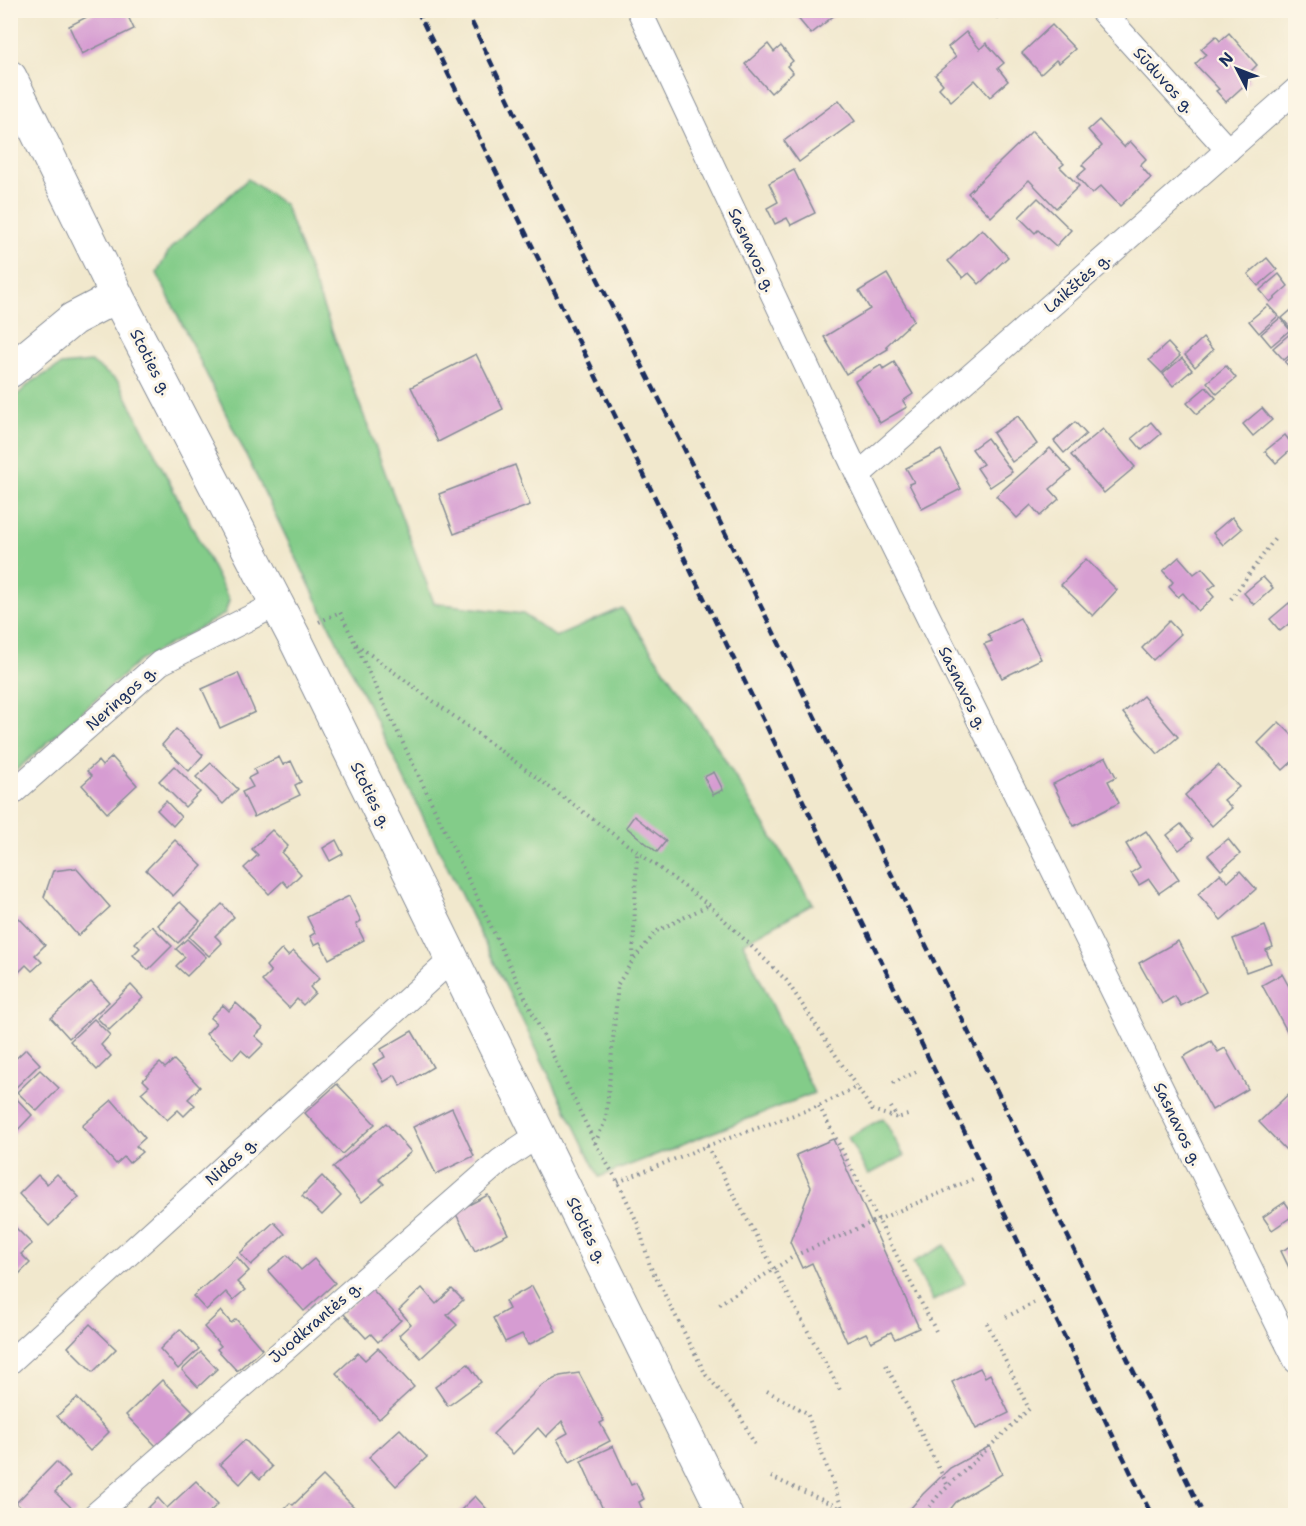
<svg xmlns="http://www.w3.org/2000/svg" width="1306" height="1526" viewBox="0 0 1306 1526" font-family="'Shantell Sans',sans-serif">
  <rect width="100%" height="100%" fill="#fcf5e5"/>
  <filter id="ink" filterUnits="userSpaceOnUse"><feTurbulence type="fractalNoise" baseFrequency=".0167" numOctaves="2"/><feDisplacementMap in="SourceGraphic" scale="12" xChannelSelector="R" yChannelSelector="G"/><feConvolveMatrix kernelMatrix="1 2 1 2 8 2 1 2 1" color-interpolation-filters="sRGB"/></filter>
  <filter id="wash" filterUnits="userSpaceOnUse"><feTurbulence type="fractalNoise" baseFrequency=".008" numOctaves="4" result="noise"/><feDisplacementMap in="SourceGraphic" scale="24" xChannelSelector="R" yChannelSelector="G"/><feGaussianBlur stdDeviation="1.35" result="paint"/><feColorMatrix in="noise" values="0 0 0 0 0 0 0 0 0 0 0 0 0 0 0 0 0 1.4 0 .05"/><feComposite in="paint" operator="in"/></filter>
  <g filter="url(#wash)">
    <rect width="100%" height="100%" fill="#f1e8cd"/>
    <g fill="#83cc89" stroke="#4f7e74" stroke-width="1.5">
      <polygon points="248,179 285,205 434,603 523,614 556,637 622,608 714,742 813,904 743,943 814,1093 599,1177 157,273 170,249"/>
      <polygon points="91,362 119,382 229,600 225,614 139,661 11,775 11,401 30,383 61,365"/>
      <polygon points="883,1118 904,1156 868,1175 848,1137"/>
      <polygon points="945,1245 965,1283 933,1301 913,1262"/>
    </g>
    <g id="blocks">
      <g fill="#d69cd2">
        <polygon points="100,10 125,10 134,29 82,54 69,26"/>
        <polygon points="791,10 835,10 837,13 811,34"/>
        <polygon points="989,10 1015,10 1008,18 1003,12 997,18"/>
        <polygon points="1052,25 1075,49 1059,63 1056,60 1041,74 1022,53"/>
        <polygon points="966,32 980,49 986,43 1004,63 998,68 1008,81 990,97 975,80 951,101 939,88 943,84 935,75 956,57 948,47"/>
        <polygon points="1229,33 1257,65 1246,76 1250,80 1226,102 1216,91 1219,89 1195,64 1206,54 1201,49 1216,36 1220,41"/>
        <polygon points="768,44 774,52 781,46 793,61 787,66 793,73 771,93 745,64"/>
        <polygon points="839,100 855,121 799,162 784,141"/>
        <polygon points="1099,120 1124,147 1130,141 1146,159 1140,165 1151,178 1120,206 1101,186 1092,194 1077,177 1086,169 1082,165 1102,146 1088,130"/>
        <polygon points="1032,131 1064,164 1060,167 1079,186 1056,208 1029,180 991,217 968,193"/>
        <polygon points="794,170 815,213 791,225 787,218 775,224 767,208 778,202 769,183"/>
        <polygon points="1038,198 1071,230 1056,246 1038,230 1035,233 1019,217"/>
        <polygon points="982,229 1008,257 979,284 969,273 963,278 948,261"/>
        <polygon points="1267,258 1277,270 1258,286 1248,274"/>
        <polygon points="887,274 914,320 886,346 888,349 846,374 824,337 870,309 859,291"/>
        <polygon points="1279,274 1288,286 1270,302 1260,290"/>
        <polygon points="1268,305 1278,316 1259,333 1249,321"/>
        <polygon points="1296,306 1296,326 1292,330 1282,318"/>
        <polygon points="1280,318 1290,330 1271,346 1261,334"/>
        <polygon points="1292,332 1296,336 1296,350 1284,360 1273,348"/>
        <polygon points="1203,338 1213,350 1195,367 1185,355"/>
        <polygon points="1168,343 1180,356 1162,373 1149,360"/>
        <polygon points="1296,353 1296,374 1285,362"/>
        <polygon points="476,354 503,409 438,442 411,387"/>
        <polygon points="1182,358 1192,370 1173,386 1163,374"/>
        <polygon points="894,362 913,394 903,401 907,407 880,423 855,381 881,365 883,369"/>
        <polygon points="1226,366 1236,378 1217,394 1207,382"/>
        <polygon points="1206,387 1216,398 1197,414 1187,403"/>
        <polygon points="1262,408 1272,420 1253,436 1243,424"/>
        <polygon points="1018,416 1037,444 1012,462 993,433"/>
        <polygon points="1075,422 1086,434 1064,453 1054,441"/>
        <polygon points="1151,422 1161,434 1142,450 1132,438"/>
        <polygon points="1103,429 1135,467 1104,493 1071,455"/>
        <polygon points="1285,435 1294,447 1276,463 1265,451"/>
        <polygon points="987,438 1012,472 990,487 977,468 983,464 972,449"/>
        <polygon points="1050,448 1071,471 1050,489 1059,499 1040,516 1031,505 1017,518 996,496"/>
        <polygon points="941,450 961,489 922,509 909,484 914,482 906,468"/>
        <polygon points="515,465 530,505 454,534 439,494"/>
        <polygon points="1232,517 1242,529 1223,545 1213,533"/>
        <polygon points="1179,557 1194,574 1202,568 1216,584 1208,590 1214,597 1198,611 1183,593 1178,597 1169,587 1173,582 1163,571"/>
        <polygon points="1086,559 1117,590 1093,616 1061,585"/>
        <polygon points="1263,577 1273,588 1254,605 1244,593"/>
        <polygon points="1289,603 1296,611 1296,618 1280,631 1270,619"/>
        <polygon points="1020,618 1041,659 1002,678 984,644 992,641 988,634"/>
        <polygon points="1169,621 1181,634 1153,660 1142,648"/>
        <polygon points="238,673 255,712 220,728 202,689"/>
        <polygon points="1143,696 1178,737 1158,754 1123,713"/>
        <polygon points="1279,722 1296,739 1296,758 1283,770 1258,743"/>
        <polygon points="176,729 203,755 189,771 162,745"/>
        <polygon points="112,757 137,785 107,813 82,785 92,776 87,771 98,761 102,766"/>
        <polygon points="279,757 283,765 291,761 301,782 295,785 300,795 254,817 242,792 253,787 248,778 256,774 254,769"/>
        <polygon points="1106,757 1116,777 1108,781 1119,803 1074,826 1053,784"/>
        <polygon points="211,763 238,789 223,804 196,777"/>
        <polygon points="1218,765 1239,787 1224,800 1232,808 1212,826 1185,795"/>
        <polygon points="174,766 200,792 185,807 159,781"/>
        <polygon points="714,772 723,790 713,795 704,777"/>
        <polygon points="166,801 181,817 173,826 157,810"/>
        <polygon points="634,816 666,841 657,852 626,827"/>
        <polygon points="1181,824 1193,839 1179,850 1167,835"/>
        <polygon points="272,830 288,846 282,853 301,874 288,887 283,881 269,894 244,868 258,855 252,849"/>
        <polygon points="1146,831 1179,879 1159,893 1149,879 1139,885 1131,873 1140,867 1126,844"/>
        <polygon points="1228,839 1240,854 1221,870 1208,855"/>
        <polygon points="175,840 202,866 173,896 146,870"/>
        <polygon points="336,840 343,854 330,861 323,848"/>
        <polygon points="76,868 110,907 78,936 44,897 53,871"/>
        <polygon points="1240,871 1256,889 1221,920 1198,894 1220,874 1228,882"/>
        <polygon points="349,896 361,921 356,924 364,940 329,959 320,942 314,945 310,936 315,933 307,917"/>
        <polygon points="180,902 200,921 178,943 158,925"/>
        <polygon points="222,904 234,917 215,936 222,943 209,956 189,937"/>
        <polygon points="19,918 45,945 35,955 42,962 32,971 26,965 15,976 10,971 10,926"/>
        <polygon points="152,926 172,946 148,970 133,955 140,948 135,943"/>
        <polygon points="1265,926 1273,947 1266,950 1271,963 1246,972 1233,939"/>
        <polygon points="187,939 206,957 187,976 176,966 185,957 176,949"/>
        <polygon points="1178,941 1206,992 1181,1006 1175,996 1162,1004 1139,963"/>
        <polygon points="282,949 288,956 293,951 320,978 310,987 315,993 303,1005 297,999 289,1008 262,981 271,972 266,966"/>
        <polygon points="1282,974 1296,999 1296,1041 1293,1042 1262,985"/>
        <polygon points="91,982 109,1002 69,1038 51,1018"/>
        <polygon points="131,985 143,998 109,1030 97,1018"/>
        <polygon points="236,1003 263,1028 255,1036 264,1044 250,1058 241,1050 233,1059 206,1034 216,1023 210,1018 223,1005 229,1011"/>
        <polygon points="94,1019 110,1035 101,1045 111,1056 97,1070 70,1041"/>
        <polygon points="412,1031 433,1067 401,1086 395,1075 384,1082 373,1064 385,1057 381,1049"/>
        <polygon points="1211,1041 1218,1052 1225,1048 1248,1089 1212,1110 1183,1057"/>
        <polygon points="26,1049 40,1064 10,1093 10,1064"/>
        <polygon points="174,1060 200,1087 188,1099 195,1105 184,1116 178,1110 167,1120 141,1093 149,1086 143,1080 160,1063 165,1068"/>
        <polygon points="40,1070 59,1088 37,1111 17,1092"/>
        <polygon points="337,1084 375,1124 342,1154 305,1113"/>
        <polygon points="1296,1087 1296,1142 1286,1150 1259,1122"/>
        <polygon points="13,1095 32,1115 12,1136 10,1097"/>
        <polygon points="112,1100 145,1138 136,1146 142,1152 129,1163 124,1157 116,1164 82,1126"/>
        <polygon points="452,1108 474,1156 436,1174 413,1127"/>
        <polygon points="386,1123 411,1152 379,1179 384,1184 362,1202 333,1167"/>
        <polygon points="833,1139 919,1328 895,1339 891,1332 871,1342 866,1333 847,1342 812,1263 802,1268 790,1242 811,1187 796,1155"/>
        <polygon points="57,1174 79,1197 49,1226 19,1194 38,1175 47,1184"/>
        <polygon points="322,1176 341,1196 322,1215 302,1196"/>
        <polygon points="488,1195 508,1234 475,1251 455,1212"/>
        <polygon points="1285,1202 1294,1215 1272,1230 1263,1217"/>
        <polygon points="10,1222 32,1244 21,1254 30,1263 16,1277 10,1271"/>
        <polygon points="274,1222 285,1234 251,1265 240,1253"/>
        <polygon points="1296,1244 1296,1282 1281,1251"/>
        <polygon points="287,1255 301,1270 314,1259 335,1283 304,1311 268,1271"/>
        <polygon points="237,1257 249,1271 237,1282 245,1290 233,1300 226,1292 206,1310 193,1296"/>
        <polygon points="532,1286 556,1331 528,1345 522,1334 505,1342 493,1318 509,1309 505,1301"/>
        <polygon points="370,1287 401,1320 378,1342 371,1334 366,1338 343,1313"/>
        <polygon points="422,1288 436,1304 452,1289 463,1300 447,1315 457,1325 421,1358 399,1335 411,1324 399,1310"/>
        <polygon points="221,1311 231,1323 236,1319 262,1349 237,1371 217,1349 221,1346 204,1327"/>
        <polygon points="90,1324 116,1349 93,1372 68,1347"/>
        <polygon points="180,1329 199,1349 178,1369 160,1349"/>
        <polygon points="378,1348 414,1387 379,1419 336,1373 358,1353 365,1360"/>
        <polygon points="201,1352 217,1369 198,1387 182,1370"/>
        <polygon points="468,1364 481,1382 448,1406 435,1387"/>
        <polygon points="980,1368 985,1377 990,1374 1009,1413 976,1429 952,1382"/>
        <polygon points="579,1373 604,1421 600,1423 610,1441 570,1462 557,1439 568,1433 562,1421 546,1437 538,1428 513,1454 493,1434 542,1385 560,1376"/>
        <polygon points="162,1380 193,1411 156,1446 126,1415"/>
        <polygon points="77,1398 109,1432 90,1451 57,1416"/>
        <polygon points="400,1429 427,1457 396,1486 369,1457"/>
        <polygon points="245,1440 272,1467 260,1479 252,1471 240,1484 220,1464"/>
        <polygon points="613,1446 631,1485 636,1483 644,1499 639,1502 645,1516 606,1516 581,1461"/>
        <polygon points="990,1446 1002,1474 956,1502 945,1516 904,1516 923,1494 950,1468"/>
        <polygon points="56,1462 70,1476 55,1492 76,1512 73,1516 25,1516 27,1513 16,1503"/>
        <polygon points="323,1476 354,1507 346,1516 277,1516 290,1503 293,1505"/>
        <polygon points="196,1481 218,1504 205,1516 140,1516 158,1498 167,1508"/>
        <polygon points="475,1496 493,1516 455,1516"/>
      </g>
    </g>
  </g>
  <g filter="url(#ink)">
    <use href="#blocks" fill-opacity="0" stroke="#868c96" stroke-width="1.5"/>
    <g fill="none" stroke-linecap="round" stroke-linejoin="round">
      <g stroke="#868c96" stroke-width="26">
        <g id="street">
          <polyline points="639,10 858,475 1296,1361"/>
          <polyline points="1101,10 1228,150"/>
          <polyline points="858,475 1296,90"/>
          <polyline points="10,795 160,663 277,604"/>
          <polyline points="10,1362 451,960"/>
          <polyline points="94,1516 500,1161 540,1134"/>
        </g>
      </g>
      <g stroke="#868c96" stroke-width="35">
        <polyline id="secondary" points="10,371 73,319 117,296"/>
      </g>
      <g stroke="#868c96" stroke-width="35">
        <polyline id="primary" points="10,77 117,296 293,635 726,1516"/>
      </g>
      <g stroke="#868c96" stroke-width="4" stroke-dasharray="1.5 4.5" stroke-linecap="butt">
        <polyline points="1231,599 1276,537"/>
        <polyline points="319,622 340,612 595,1143 618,1182 638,1224 650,1266 706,1375 737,1410 756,1447"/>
        <polyline points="356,644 709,905 786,980 872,1110 897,1118 908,1115"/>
        <polyline points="633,958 637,852"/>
        <polyline points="893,1083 920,1070"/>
        <polyline points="819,1106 937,1333"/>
        <polyline points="891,1107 897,1118"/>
        <polyline points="595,1143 606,1119 618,984 633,960 657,931 709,905"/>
        <polyline points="707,1146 819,1106 858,1086"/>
        <polyline points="618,1182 707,1146 841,1392"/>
        <polyline points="719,1304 796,1255 973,1179"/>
        <polyline points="1006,1317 1034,1303"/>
        <polyline points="886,1365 948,1486"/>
        <polyline points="767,1391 807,1413 842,1508"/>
        <polyline points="771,1477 858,1516"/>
        <polyline points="922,1516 938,1496 1029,1409 986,1321"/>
      </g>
      <use href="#street" stroke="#fff" stroke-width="24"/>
      <use href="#secondary" stroke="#fff" stroke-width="33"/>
      <use href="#primary" stroke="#fff" stroke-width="33"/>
      <g stroke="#1b2f5e" stroke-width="4.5" stroke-dasharray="9 4.5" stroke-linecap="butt">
        <polyline points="417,10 1152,1516"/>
        <polyline points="466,10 543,172 678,436 1204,1516"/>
      </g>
    </g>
  </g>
  <g text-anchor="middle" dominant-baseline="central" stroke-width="6" stroke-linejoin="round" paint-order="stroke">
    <g font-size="16" fill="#1b2f5e" stroke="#fcf5e5">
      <text transform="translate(1164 80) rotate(48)">Sūduvos g.</text>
      <text transform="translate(752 250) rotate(65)">Sasnavos g.</text>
      <text transform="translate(1077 283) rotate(-41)">Laikštės g.</text>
      <text transform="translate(151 362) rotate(63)">Stoties g.</text>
      <text transform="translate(963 688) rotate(64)">Sasnavos g.</text>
      <text transform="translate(121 698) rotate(-42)">Neringos g.</text>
      <text transform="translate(371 795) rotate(64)">Stoties g.</text>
      <text transform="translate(1178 1124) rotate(64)">Sasnavos g.</text>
      <text transform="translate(231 1161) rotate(-42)">Nidos g.</text>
      <text transform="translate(587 1230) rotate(64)">Stoties g.</text>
      <text transform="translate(315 1322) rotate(-41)">Juodkrantės g.</text>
    </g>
  </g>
  <rect width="1306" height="1526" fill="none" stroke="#fcf5e5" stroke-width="36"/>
  <g transform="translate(1237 69) rotate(312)" stroke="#fcf5e5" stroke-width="4.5" paint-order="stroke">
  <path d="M0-4.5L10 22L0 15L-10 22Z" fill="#1b2f5e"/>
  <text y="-9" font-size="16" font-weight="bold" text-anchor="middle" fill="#1b2f5e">N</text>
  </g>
</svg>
